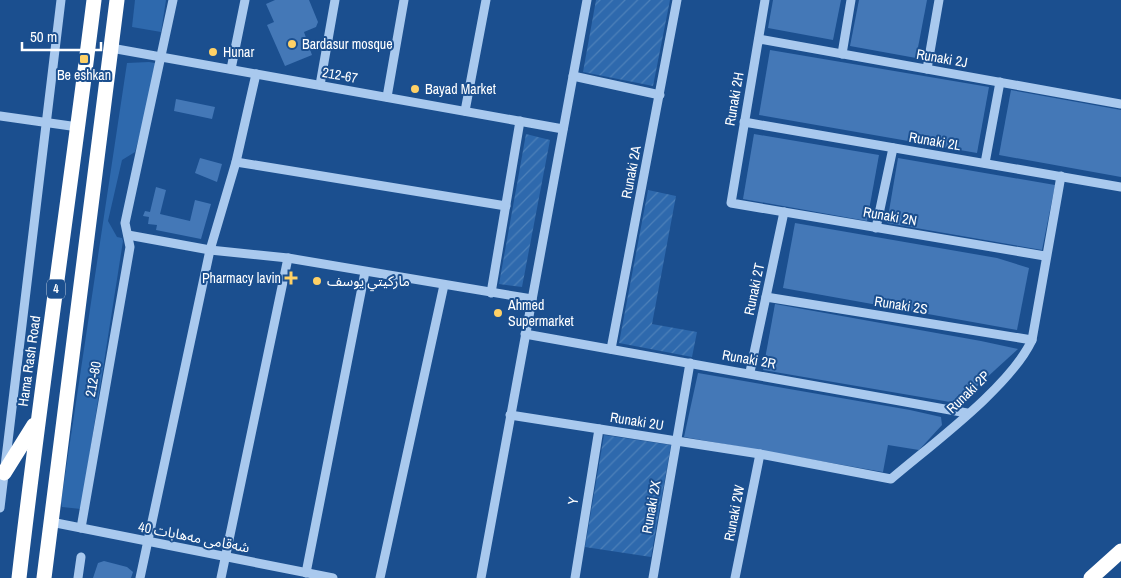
<svg xmlns="http://www.w3.org/2000/svg" width="1121" height="578" viewBox="0 0 1121 578" font-family="'Archivo Narrow','Noto Sans Arabic',sans-serif">
  <defs>
    <pattern id="garden-furrows" width="10" height="10" patternUnits="userSpaceOnUse" patternTransform="scale(1.25)"><rect width="10" height="10" fill="#2e69ad"/><path d="M-1 1l2-2M0 10L10 0M9 11l2-2" fill="none" stroke="#4d80b9"/></pattern>
  </defs>
  <rect width="100%" height="100%" fill="#1b4f8f"/>
  <g fill="#2e69ad">
    <polygon points="135,0 166,0 161,32 132,27"/>
    <polygon points="149,62 155,63 155,78 135,152 122,160 108,221 117,237 122,238 123,241 81,509 62,507 61,502 127,63"/>
  </g>
  <g fill="url(#garden-furrows)">
    <polygon points="596,0 670,0 653,86 583,72"/>
    <polygon points="526,134 550,140 522,287 499,284"/>
    <polygon points="648,190 676,196 652,324 697,332 692,357 619,343"/>
    <polygon points="604,435 671,445 651,557 585,547"/>
  </g>
  <g fill="#4478b7">
    <polygon points="275,0 309,0 318,22 316,27 304,32 312,55 285,66 267,25 274,22 266,4"/>
    <polygon points="773,0 841,0 833,40 768,28"/>
    <polygon points="859,0 927,0 916,58 850,46"/>
    <polygon points="770,50 989,87 977,153 759,115"/>
    <polygon points="1011,90 1121,110 1121,177 999,155"/>
    <polygon points="176,99 215,107 212,119 174,111"/>
    <polygon points="754,134 879,155 867,221 743,199"/>
    <polygon points="200,158 222,164 217,182 195,173"/>
    <polygon points="898,158 1055,185 1042,250 887,223"/>
    <polygon points="156,187 166,190 160,214 190,221 195,200 211,204 201,239 156,230 157,225 148,224 149,217 143,216 145,211 150,212"/>
    <polygon points="795,223 997,258 1029,268 1017,330 783,288"/>
    <polygon points="775,304 981,341 1018,349 961,401 956,403 763,370"/>
    <polygon points="698,373 910,410 941,417 942,425 919,450 888,445 883,472 684,437"/>
    <polygon points="104,561 127,567 133,572 131,578 93,578 98,563"/>
  </g>
  <g fill="none" stroke-linecap="round" stroke-linejoin="round">
    <g stroke="#a9c9ee" stroke-width="9">
      <polyline points="765,0 731,203 1045,256"/>
      <polyline points="759,39 1121,104"/>
      <polyline points="111,48 563,129"/>
      <polyline points="842,54 851,0"/>
      <polyline points="231,69 245,0"/>
      <polyline points="927,69 939,0"/>
      <polyline points="573,76 660,95"/>
      <polyline points="320,85 335,0"/>
      <polyline points="387,97 404,0"/>
      <polyline points="465,111 486,0"/>
      <polyline points="0,116 78,127"/>
      <polyline points="744,122 1121,187"/>
      <polyline points="236,162 506,206"/>
      <polyline points="985,163 1000,82"/>
      <polyline points="876,228 893,148"/>
      <polyline points="128,235 210,250 288,258 532,299"/>
      <polyline points="491,293 520,121"/>
      <polyline points="766,297 1032,340"/>
      <polyline points="525,334 967,413"/>
      <polyline points="611,349 677,0"/>
      <polyline points="750,372 784,212"/>
      <path d="M 510,415 L 760,454 L 891,479 C 932,444 1010,387 1032,340 L 1061,176"/>
      <polyline points="0,508 61,0"/>
      <polyline points="51,522 333,578"/>
      <polyline points="81,528 130,247 125,223 173,0"/>
      <polyline points="306,573 365,272"/>
      <polyline points="78,578 81,557"/>
      <polyline points="140,578 210,250 236,162 256,74"/>
      <polyline points="221,578 288,258"/>
      <polyline points="380,578 444,285"/>
      <polyline points="481,578 587,0"/>
      <polyline points="575,578 599,429"/>
      <polyline points="653,578 690,363"/>
      <polyline points="735,578 760,454"/>
    </g>
    <g stroke="#fff" stroke-width="15">
      <polyline points="4,473 34,425"/>
      <path d="M 19,578 C 41,385 70,193 94,0"/>
      <polyline points="44,578 117,0"/>
      <polyline points="1091,578 1121,551"/>
    </g>
  </g>
  <g fill="#ffd166" stroke="#1b4f8f" stroke-width="2">
    <circle cx="292" cy="44" r="5"/>
    <circle cx="213" cy="52" r="5"/>
    <rect x="79" y="54" width="10" height="10" rx="2.5"/>
    <circle cx="415" cy="89" r="5"/>
    <path d="M288.5 270.5h5v5h5v5h-5v5h-5v-5h-5v-5h5z"/>
    <circle cx="317" cy="281" r="5"/>
    <circle cx="498" cy="313" r="5"/>
  </g>
  <g text-anchor="middle" dominant-baseline="central" stroke-width="4" stroke-linejoin="round" paint-order="stroke">
    <rect fill="#1b4f8f" stroke="#bbcadd" stroke-width="1" x="47" y="279.5" width="18" height="19" rx="4"/>
    <g font-size="12" font-weight="bold" fill="#fff">
      <text x="56" y="289">4</text>
    </g>
    <g font-size="14" fill="#fff" stroke="#1b4f8f" text-anchor="start">
      <text x="302" y="44">Bardasur mosque</text>
      <text x="223" y="52">Hunar</text>
      <text x="84" y="75" text-anchor="middle">Be eshkan</text>
      <text x="425" y="89">Bayad Market</text>
      <text x="281" y="278" text-anchor="end">Pharmacy lavin</text>
      <text x="327" y="281">ماركيتي يوسف</text>
      <text x="508" y="305">Ahmed<tspan x="508" dy="16">Supermarket</tspan></text>
    </g>
    <g font-size="14" fill="#fff" stroke="#1b4f8f">
      <text transform="translate(942 58) rotate(10)">Runaki 2J</text>
      <text transform="translate(340 75) rotate(10)">212-67</text>
      <text transform="translate(734 99) rotate(-80)">Runaki 2H</text>
      <text transform="translate(935 141) rotate(10)">Runaki 2L</text>
      <text transform="translate(631 172) rotate(-79)">Runaki 2A</text>
      <text transform="translate(890 216) rotate(10)">Runaki 2N</text>
      <text transform="translate(754 289) rotate(-78)">Runaki 2T</text>
      <text transform="translate(901 305) rotate(9)">Runaki 2S</text>
      <text transform="translate(749 359) rotate(10)">Runaki 2R</text>
      <text transform="translate(29 361) rotate(-82)">Hama Rash Road</text>
      <text transform="translate(93 379) rotate(-80)">212-80</text>
      <text transform="translate(968 392) rotate(-44)">Runaki 2P</text>
      <text transform="translate(637 421) rotate(9)">Runaki 2U</text>
      <text transform="translate(573 501) rotate(-81)">Y</text>
      <text transform="translate(651 507) rotate(-80)">Runaki 2X</text>
      <text transform="translate(734 513) rotate(-79)">Runaki 2W</text>
      <text transform="translate(194 537) rotate(11)">شەقامی مەهابات 40</text>
    </g>
  </g>
  <path d="M22 42v8h79v-8" fill="none" stroke="#ffffff" stroke-width="2.5"/>
  <text x="30" y="42" font-size="15" fill="#ffffff" stroke="#1b4f8f" stroke-width="4" paint-order="stroke">50 m</text>
</svg>
